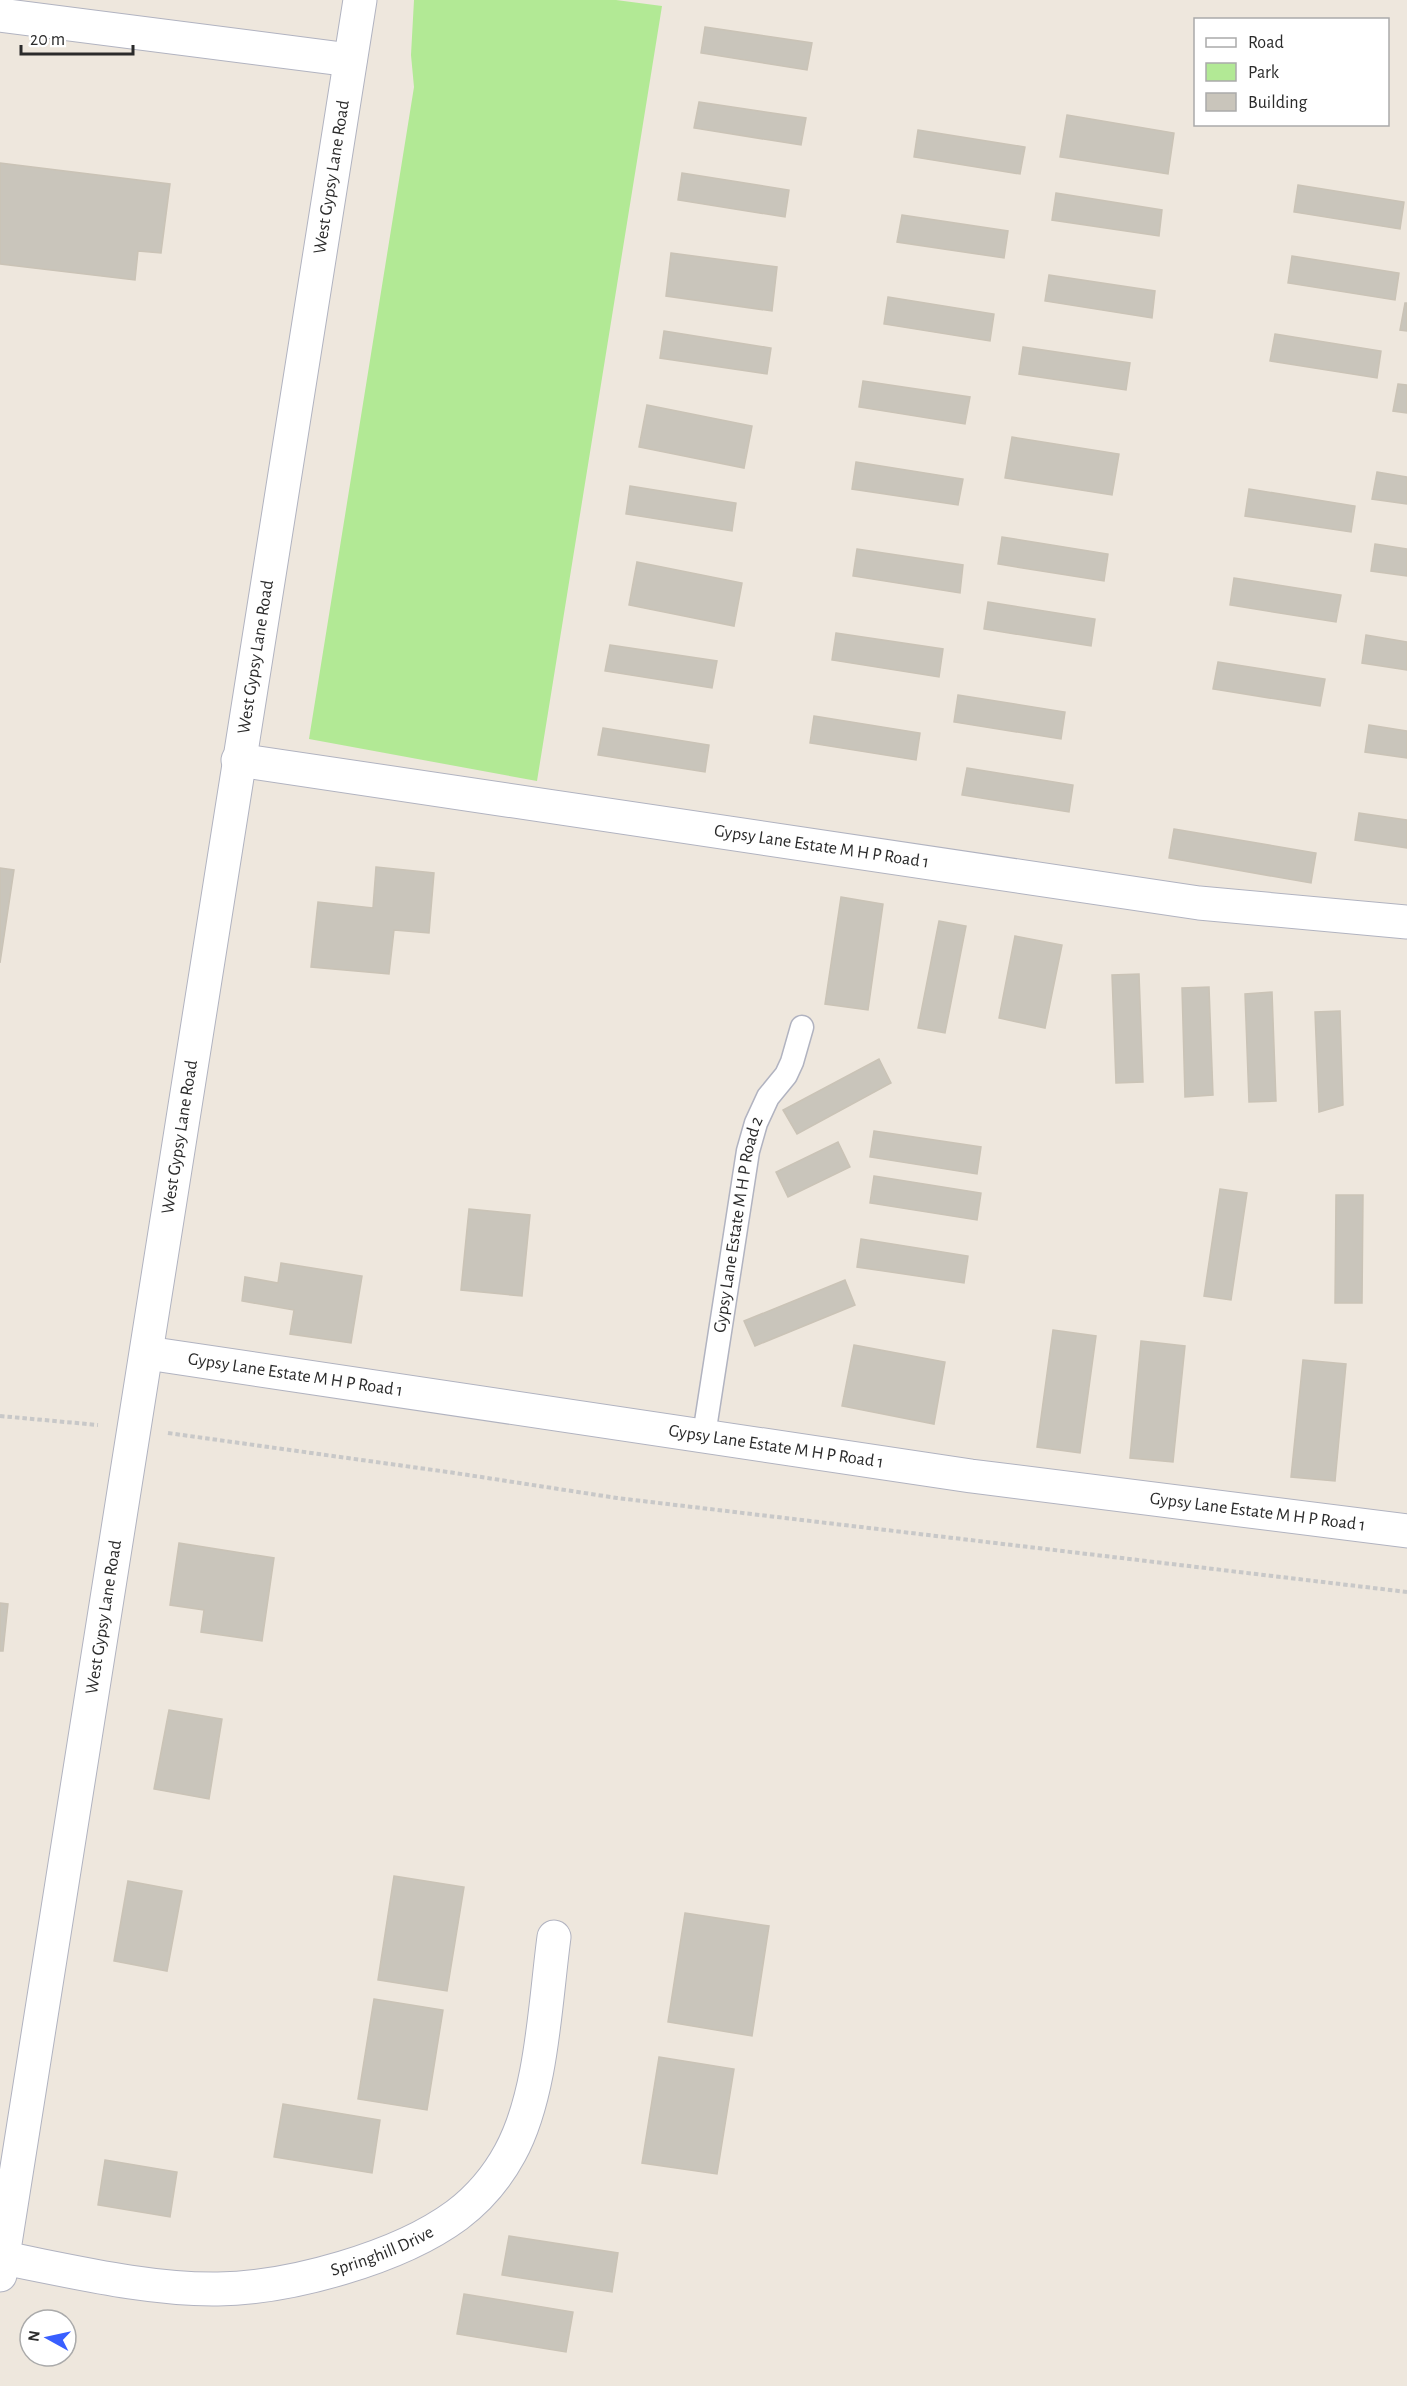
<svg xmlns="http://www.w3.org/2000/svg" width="1407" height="2386" viewBox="0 0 1407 2386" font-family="'Alegreya Sans',sans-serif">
  <rect width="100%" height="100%" fill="#eee7dd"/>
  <polygon fill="#b2e995" points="414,0 616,0 662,6 537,781 309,739 414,87 411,55"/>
  <g fill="#c9c5bb" stroke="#cac3b6" stroke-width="1.5">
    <polygon points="705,27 812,43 807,70 701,53"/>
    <polygon points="699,102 806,118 801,145 694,128"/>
    <polygon points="1067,115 1174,133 1168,174 1060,157"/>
    <polygon points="918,130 1025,147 1020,174 914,157"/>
    <polygon points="0,163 170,184 161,253 138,251 135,280 0,264"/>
    <polygon points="682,173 789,190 785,217 678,200"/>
    <polygon points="1298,185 1404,202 1400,229 1294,212"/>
    <polygon points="1056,193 1162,210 1159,236 1052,220"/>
    <polygon points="902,215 1008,231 1004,258 897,242"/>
    <polygon points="671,253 777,267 772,311 666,296"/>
    <polygon points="1292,256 1399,273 1395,300 1288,283"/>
    <polygon points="1049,275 1155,291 1152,318 1045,301"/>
    <polygon points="888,297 994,314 990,341 884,324"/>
    <polygon points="1405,303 1407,303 1407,331 1400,330"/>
    <polygon points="664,331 771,348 767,374 660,358"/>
    <polygon points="1275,334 1381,351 1377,378 1270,361"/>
    <polygon points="1023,347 1130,363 1126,390 1019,374"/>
    <polygon points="863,381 970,397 965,424 859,407"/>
    <polygon points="1398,384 1407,385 1407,413 1393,411"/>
    <polygon points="647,405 752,426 744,468 639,447"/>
    <polygon points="1012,437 1119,454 1112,495 1005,478"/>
    <polygon points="856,462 963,479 958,505 852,489"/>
    <polygon points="1377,472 1407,477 1407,504 1372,499"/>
    <polygon points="630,486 736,503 732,531 626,514"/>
    <polygon points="1249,489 1355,506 1351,532 1245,516"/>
    <polygon points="1002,537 1108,554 1104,581 998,564"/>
    <polygon points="1375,544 1407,549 1407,576 1371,571"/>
    <polygon points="857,549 963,565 960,593 853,576"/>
    <polygon points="637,562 742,583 734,626 629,605"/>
    <polygon points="1234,578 1341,595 1336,622 1230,605"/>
    <polygon points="988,602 1095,619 1091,646 984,629"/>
    <polygon points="836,633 943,649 939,677 832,660"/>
    <polygon points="1366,635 1407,642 1407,670 1362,663"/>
    <polygon points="610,645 717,661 712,688 605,671"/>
    <polygon points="1218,662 1325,679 1320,706 1213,689"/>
    <polygon points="958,695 1065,712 1061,739 954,722"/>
    <polygon points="814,716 920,733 916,760 810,743"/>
    <polygon points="1369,725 1407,731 1407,758 1365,752"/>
    <polygon points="603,728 709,745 705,772 598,755"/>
    <polygon points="967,768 1073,785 1069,812 962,795"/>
    <polygon points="1359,813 1407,820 1407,848 1355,840"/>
    <polygon points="1174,829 1316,853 1311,883 1169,858"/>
    <polygon points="376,867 434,873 429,933 394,930 389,974 311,967 318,902 373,908"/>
    <polygon points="0,868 14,870 0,963"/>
    <polygon points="841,897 883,904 868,1010 825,1004"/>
    <polygon points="939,921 966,926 945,1033 918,1028"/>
    <polygon points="1015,936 1062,945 1045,1028 999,1018"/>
    <polygon points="1139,974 1143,1082 1116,1083 1112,975"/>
    <polygon points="1209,987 1213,1095 1185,1097 1182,988"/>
    <polygon points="1272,992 1276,1101 1249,1102 1245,994"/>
    <polygon points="1340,1011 1343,1105 1319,1112 1315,1012"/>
    <polygon points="879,1059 891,1083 797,1134 783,1110"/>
    <polygon points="874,1131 981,1147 977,1174 870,1157"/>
    <polygon points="838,1142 850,1167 788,1197 776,1172"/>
    <polygon points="874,1176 981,1193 977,1220 870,1203"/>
    <polygon points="1220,1189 1247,1193 1231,1300 1204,1296"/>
    <polygon points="1336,1195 1363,1195 1362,1303 1335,1303"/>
    <polygon points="469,1209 530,1215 522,1296 461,1290"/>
    <polygon points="861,1239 968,1256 964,1283 857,1267"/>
    <polygon points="281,1263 362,1276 351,1343 290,1334 294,1310 242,1301 245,1277 278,1283"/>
    <polygon points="845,1280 855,1305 755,1346 744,1321"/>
    <polygon points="1053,1330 1096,1336 1080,1453 1037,1447"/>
    <polygon points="1141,1341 1185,1346 1173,1462 1130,1458"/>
    <polygon points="854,1345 945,1362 934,1424 842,1406"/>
    <polygon points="1303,1360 1346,1364 1335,1481 1291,1477"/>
    <polygon points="179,1543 274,1558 262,1641 201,1632 204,1610 170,1605"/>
    <polygon points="0,1603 8,1604 3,1651 0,1651"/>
    <polygon points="169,1710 222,1719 209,1799 154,1789"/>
    <polygon points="394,1876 464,1887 447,1991 378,1980"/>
    <polygon points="128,1881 182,1891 167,1971 114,1961"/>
    <polygon points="685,1913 769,1926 752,2036 668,2022"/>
    <polygon points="374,1999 443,2010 427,2110 358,2099"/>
    <polygon points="659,2057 734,2069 717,2174 642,2163"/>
    <polygon points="283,2104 380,2120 372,2173 274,2157"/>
    <polygon points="105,2160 177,2172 170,2217 98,2205"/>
    <polygon points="509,2236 618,2253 612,2292 502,2275"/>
    <polygon points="464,2294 573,2312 566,2352 457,2334"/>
  </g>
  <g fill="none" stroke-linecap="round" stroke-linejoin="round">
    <g stroke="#b1b3c0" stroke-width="25">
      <g id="lane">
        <path id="s1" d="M 704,1435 L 748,1151 L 756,1123 L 768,1097 L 786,1075 L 792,1062 L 802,1027"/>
      </g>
    </g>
    <g stroke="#b1b3c0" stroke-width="35">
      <g id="street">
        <polyline points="0,15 350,60"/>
        <path id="s2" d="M 238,760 L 1199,903 L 1407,922"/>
        <path id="s3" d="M 147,1353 L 971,1476 L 1407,1531"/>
        <path id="s4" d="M 3,2258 C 71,2271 148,2290 218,2289 C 290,2288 399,2258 457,2215 C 478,2199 497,2177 510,2153 C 542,2095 545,2004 554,1937"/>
      </g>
    </g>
    <g stroke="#b1b3c0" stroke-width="35">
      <g id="secondary">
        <path id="s5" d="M 0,2275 L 360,0"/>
      </g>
    </g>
    <g stroke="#c8c8c8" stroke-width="4" stroke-dasharray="4.5 3" stroke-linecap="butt">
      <polyline points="0,1416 98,1425"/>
      <polyline points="168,1433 455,1473 617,1498 1407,1592"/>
    </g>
    <use href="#lane" stroke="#fff" stroke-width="22"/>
    <use href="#street" stroke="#fff" stroke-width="33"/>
    <use href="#secondary" stroke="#fff" stroke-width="33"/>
  </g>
  <g text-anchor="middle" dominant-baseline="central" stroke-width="4.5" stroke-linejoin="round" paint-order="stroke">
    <g font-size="18" fill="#2b2b2b" stroke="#fff">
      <text stroke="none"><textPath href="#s5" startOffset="2124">West Gypsy Lane Road</textPath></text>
      <text stroke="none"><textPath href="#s5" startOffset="1638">West Gypsy Lane Road</textPath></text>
      <text stroke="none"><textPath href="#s2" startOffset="590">Gypsy Lane Estate M H P Road 1</textPath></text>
      <text stroke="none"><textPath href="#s5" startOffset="1152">West Gypsy Lane Road</textPath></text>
      <text stroke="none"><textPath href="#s1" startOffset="213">Gypsy Lane Estate M H P Road 2</textPath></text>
      <text stroke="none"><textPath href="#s3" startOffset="150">Gypsy Lane Estate M H P Road 1</textPath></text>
      <text stroke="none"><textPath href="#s3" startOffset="636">Gypsy Lane Estate M H P Road 1</textPath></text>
      <text stroke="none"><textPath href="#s3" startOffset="1122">Gypsy Lane Estate M H P Road 1</textPath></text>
      <text stroke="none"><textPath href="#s5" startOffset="666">West Gypsy Lane Road</textPath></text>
      <text stroke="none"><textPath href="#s4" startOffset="387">Springhill Drive</textPath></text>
    </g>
  </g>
  <rect x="1194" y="18" width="195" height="108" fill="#ffffff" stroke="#aaaaaa" stroke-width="1.5"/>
  <rect x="1206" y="38" width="30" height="9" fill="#ffffff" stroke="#aaaaaa" stroke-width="1.5"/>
  <text x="1248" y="48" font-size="18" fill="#2b2b2b">Road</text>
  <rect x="1206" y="63" width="30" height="18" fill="#b2e995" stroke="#aaaaaa" stroke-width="1.5"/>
  <text x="1248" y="78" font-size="18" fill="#2b2b2b">Park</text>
  <rect x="1206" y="93" width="30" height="18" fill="#c9c5bb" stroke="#aaaaaa" stroke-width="1.5"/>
  <text x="1248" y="108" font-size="18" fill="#2b2b2b">Building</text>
  <g transform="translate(48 2338) rotate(278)"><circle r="28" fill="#ffffff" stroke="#aaaaaa" stroke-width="1.5"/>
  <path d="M0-4.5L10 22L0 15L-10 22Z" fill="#395fff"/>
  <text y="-9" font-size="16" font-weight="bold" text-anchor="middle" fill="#2b2b2b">N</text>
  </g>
  <path d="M21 45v9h112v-9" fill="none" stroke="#2b2b2b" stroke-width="3"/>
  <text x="30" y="45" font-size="18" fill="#2b2b2b" stroke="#ffffff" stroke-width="4.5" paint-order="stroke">20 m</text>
</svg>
